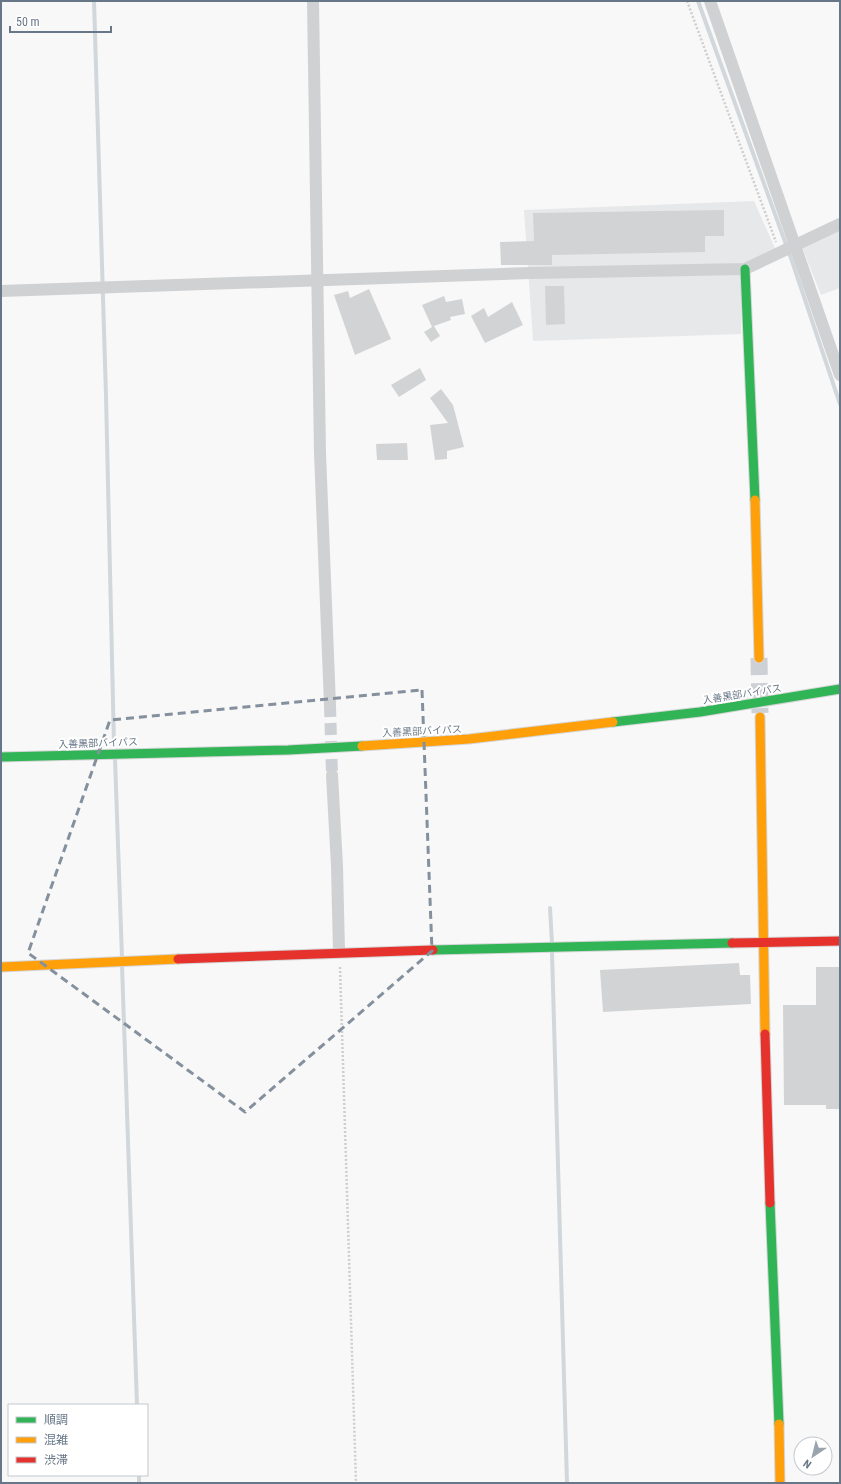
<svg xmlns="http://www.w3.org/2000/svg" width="841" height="1484" viewBox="0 0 841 1484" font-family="'Roboto Condensed','Noto Sans JP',sans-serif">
  <rect width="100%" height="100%" fill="#f8f8f8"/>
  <g fill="#e7e8e9">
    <polygon points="754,201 775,248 741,265 741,334 533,341 524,210"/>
    <polygon points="840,229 840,288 821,295 802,247"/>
  </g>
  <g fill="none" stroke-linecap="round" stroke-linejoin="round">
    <g stroke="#d1d7db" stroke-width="4">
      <polyline points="94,1 106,396 114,746"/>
      <polyline points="698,1 792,261 840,404"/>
      <polyline points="115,759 122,958"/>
      <polyline points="550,908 552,943"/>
      <polyline points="552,952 567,1483"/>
      <polyline points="122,965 137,1405"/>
      <polyline points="139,1475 139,1483"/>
    </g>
  </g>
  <g fill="#d2d3d4">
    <polygon points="724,210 724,236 705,236 705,252 552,255 552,265 501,265 500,242 534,241 533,213"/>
    <polygon points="545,286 564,286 565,324 546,325"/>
    <polygon points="369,289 391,339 355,355 334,295 348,291 350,298"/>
    <polygon points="444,296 446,302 462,299 465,314 450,317 451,320 434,326 440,336 431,342 424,332 432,327 422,305"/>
    <polygon points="512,302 523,325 485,343 471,316 484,308 488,317"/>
    <polygon points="420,368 426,380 399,397 391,385"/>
    <polygon points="441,389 453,405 464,447 447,451 447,459 435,460 430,425 448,423 430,398"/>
    <polygon points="407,443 408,460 377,460 376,444"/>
    <polygon points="739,963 740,975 750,975 751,1004 603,1012 600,970"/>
    <polygon points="816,967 840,967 840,1109 826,1109 826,1105 784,1105 783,1005 816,1005"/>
  </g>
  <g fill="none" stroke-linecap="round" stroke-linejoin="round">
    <polyline stroke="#cdd1d6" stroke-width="12" stroke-dasharray="12 6" stroke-linecap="butt" points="330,705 332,775"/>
    <polyline stroke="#cdd1d6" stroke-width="17" stroke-dasharray="17 8" stroke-linecap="butt" points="759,658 760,713"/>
    <g stroke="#d5d6d7" stroke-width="11">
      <g id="fast">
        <polyline points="745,269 755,500"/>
        <polyline points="613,722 700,712 840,689"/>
        <polyline points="1,757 288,750 362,746"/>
        <polyline points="433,950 732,943"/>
        <polyline points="770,1203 779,1424"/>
      </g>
    </g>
    <g stroke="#d5d6d7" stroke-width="11">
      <g id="slow">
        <polyline points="755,500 759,658"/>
        <polyline points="760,717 765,1034"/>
        <polyline points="362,746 469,739 613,722"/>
        <polyline points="1,967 178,959"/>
        <polyline points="779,1424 780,1483"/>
      </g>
    </g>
    <g stroke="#d5d6d7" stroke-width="11">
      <g id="jam">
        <polyline points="732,943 840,941"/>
        <polyline points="178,959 433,950"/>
        <polyline points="765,1034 770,1203"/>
      </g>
    </g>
    <g stroke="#cececf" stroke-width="2.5" stroke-dasharray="2 2" stroke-linecap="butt">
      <polyline points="687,1 776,242"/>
      <polyline points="340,967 356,1483"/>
    </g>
    <g stroke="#d0d1d3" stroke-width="12">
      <polyline points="313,1 320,453 330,705"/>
      <polyline points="710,1 840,375"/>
      <polyline points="1,291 530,273 745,269 840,224"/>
      <polyline points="332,775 337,866 339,952"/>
    </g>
    <use href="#fast" stroke="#30b455" stroke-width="9"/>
    <use href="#slow" stroke="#ff9f0a" stroke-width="9"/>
    <use href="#jam" stroke="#e5322d" stroke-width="9"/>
  </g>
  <path fill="none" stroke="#84909d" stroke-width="3" stroke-dasharray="8 5" stroke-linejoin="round" d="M 422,690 L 432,951 L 245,1112 L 28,953 L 110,720 Z"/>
  <g text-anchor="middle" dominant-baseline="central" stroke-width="4" stroke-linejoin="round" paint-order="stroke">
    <g font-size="10" fill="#687788" stroke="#fff">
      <text transform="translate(742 694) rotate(-9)">入善黒部バイパス</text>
      <text transform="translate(422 731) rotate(-3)">入善黒部バイパス</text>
      <text transform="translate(98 743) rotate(-2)">入善黒部バイパス</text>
    </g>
  </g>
  <rect width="841" height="1484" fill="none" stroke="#687788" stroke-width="4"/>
  <rect x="8" y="1404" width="140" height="72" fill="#ffffff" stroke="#c3c9cf"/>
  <rect x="16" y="1417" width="20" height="6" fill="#30b455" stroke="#c3c9cf"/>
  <text x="44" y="1424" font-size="12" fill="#687788">順調</text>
  <rect x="16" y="1437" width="20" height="6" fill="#ff9f0a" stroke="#c3c9cf"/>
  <text x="44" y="1444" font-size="12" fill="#687788">混雑</text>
  <rect x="16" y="1457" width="20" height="6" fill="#e5322d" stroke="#c3c9cf"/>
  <text x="44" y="1464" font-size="12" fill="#687788">渋滞</text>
  <g transform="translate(813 1456) rotate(215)"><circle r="19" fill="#ffffff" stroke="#c3c9cf"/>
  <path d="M0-3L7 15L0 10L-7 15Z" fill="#9aa4af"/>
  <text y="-6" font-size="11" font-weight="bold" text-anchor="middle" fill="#687788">N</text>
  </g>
  <path d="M10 26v6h101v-6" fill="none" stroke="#687788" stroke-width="2"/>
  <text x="16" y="26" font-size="12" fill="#687788" stroke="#ffffff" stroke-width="3" paint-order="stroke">50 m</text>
</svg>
